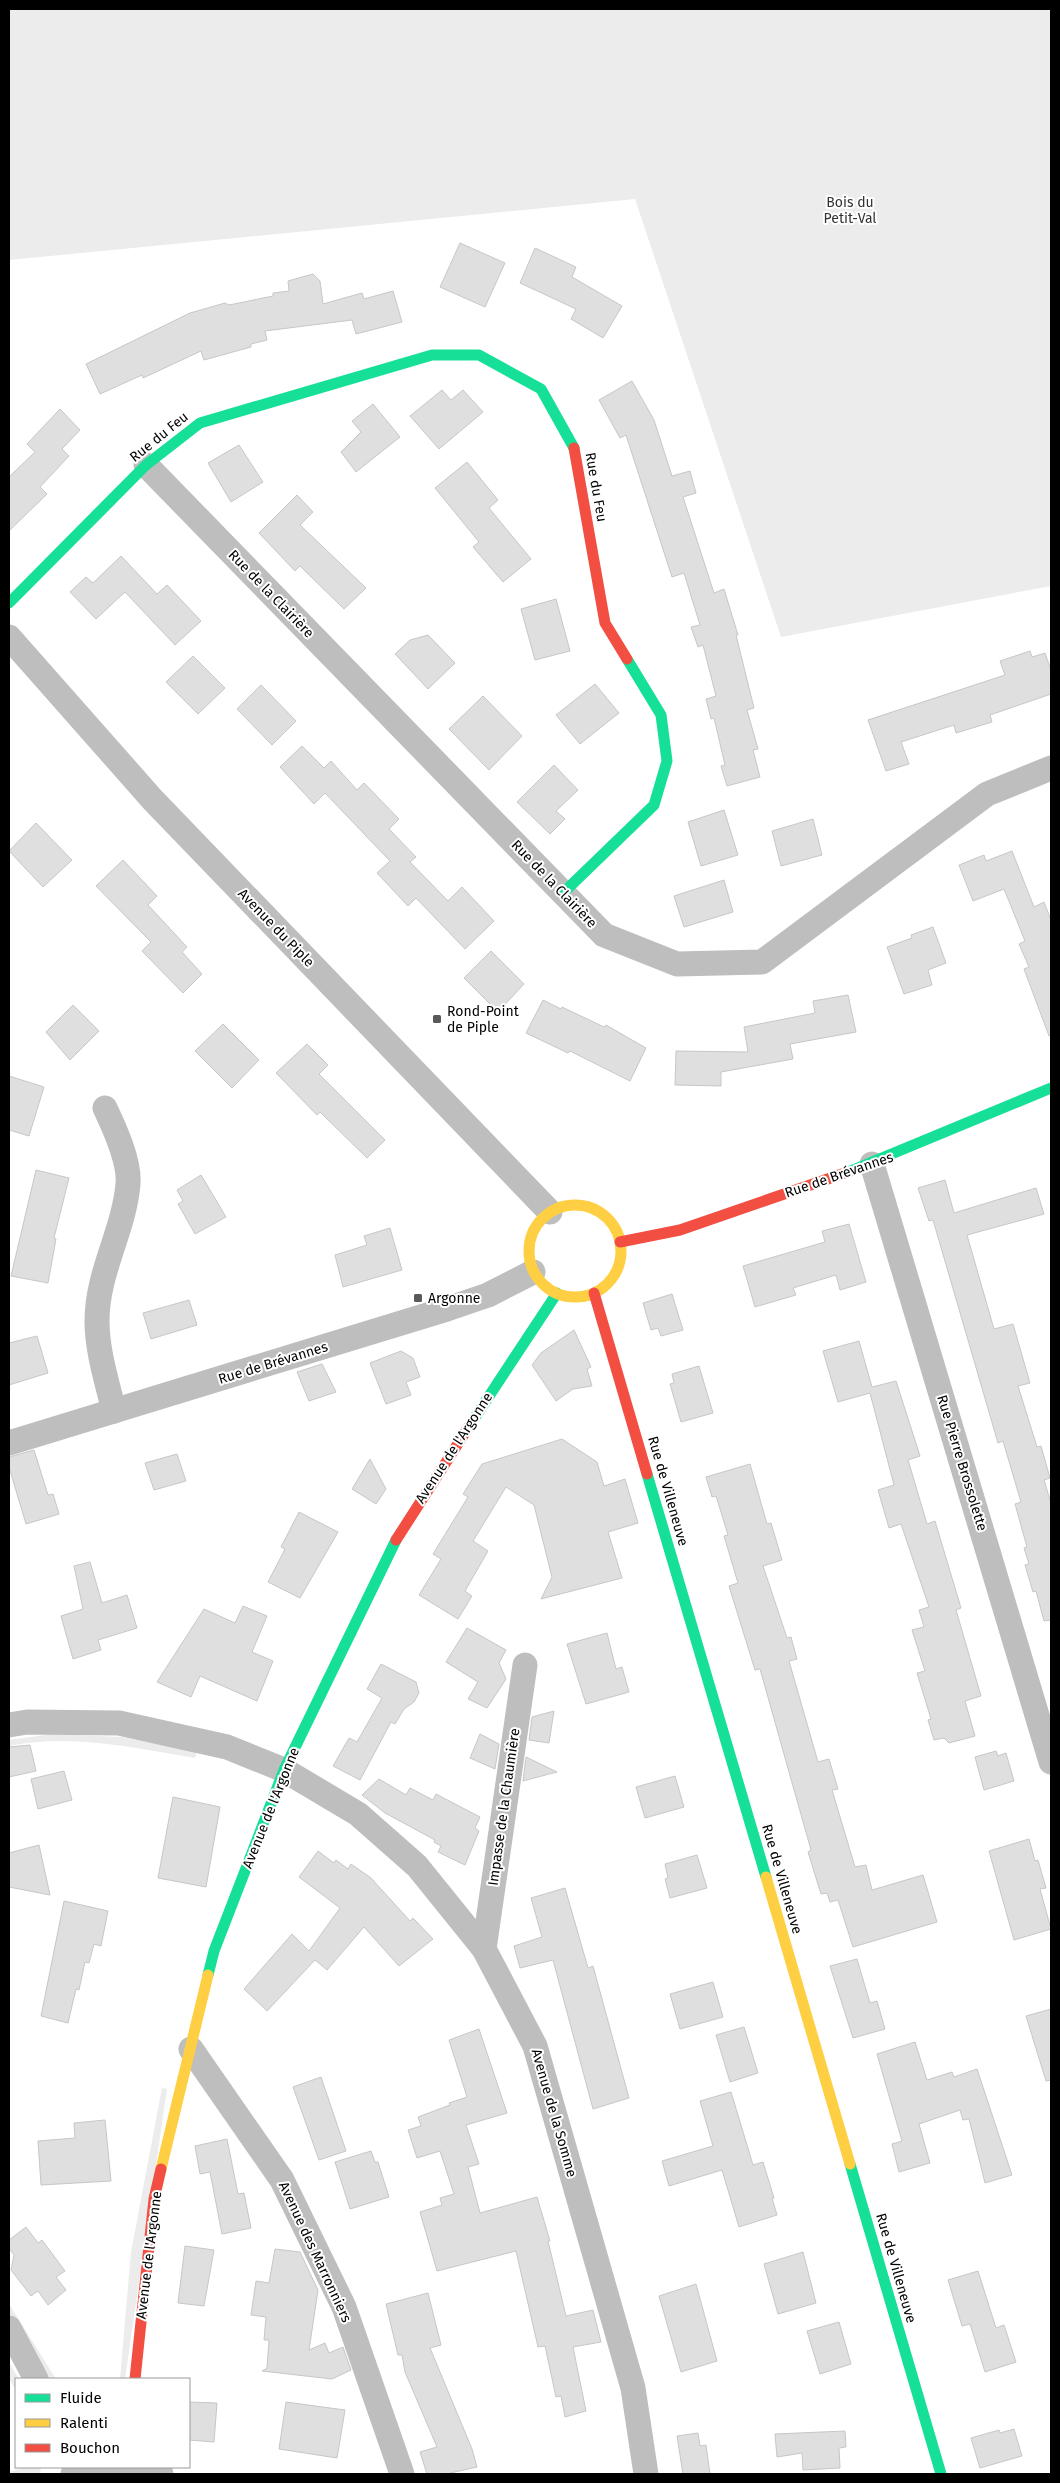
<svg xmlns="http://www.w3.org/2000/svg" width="1060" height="2483" viewBox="0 0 1060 2483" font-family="'Fira Sans',sans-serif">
  <rect width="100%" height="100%" fill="#fff"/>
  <g fill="#ececec">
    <polygon points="9,9 1051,9 1051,586 781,637 635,199 9,260"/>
    <path d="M 52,1734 L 122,1737 L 197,1752 L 195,1758 C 135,1748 70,1733 9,1746 L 9,1740 Z"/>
    <polygon points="162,2088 167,2089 125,2379 120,2379 131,2252"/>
    <polygon points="9,2304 56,2379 47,2379 9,2316"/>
    <polygon points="9,2362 19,2379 16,2379 16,2390 9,2379"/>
    <polygon points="26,2467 41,2467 40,2474 9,2474 9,2472"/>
  </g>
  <g fill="#dfdfdf" stroke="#c7c7c7">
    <polygon points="460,243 505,263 485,307 440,287"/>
    <polygon points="535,248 576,267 572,277 622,306 603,338 571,319 576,309 520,283"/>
    <polygon points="313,274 320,281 323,304 362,293 364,299 393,291 402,322 356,334 352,320 265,331 267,340 251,344 251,347 204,360 201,351 143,378 142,375 100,394 86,364 190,313 225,303 229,305 273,296 273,293 289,291 288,281"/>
    <polygon points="632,381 654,420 672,476 690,471 696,493 683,497 714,593 724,589 738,635 736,635 754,708 747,710 758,749 753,750 760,777 727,786 721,766 725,765 714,718 711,719 706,699 716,696 703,645 698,647 691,627 700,625 684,573 672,577 626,435 620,438 599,400"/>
    <polygon points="442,390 451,400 463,390 483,412 439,449 410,416"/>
    <polygon points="373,404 400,437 356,472 341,452 361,432 352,421"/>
    <polygon points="60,409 80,430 62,449 69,456 40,487 47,494 9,531 9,477 35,452 27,444"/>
    <polygon points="239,445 263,482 231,502 208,463"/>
    <polygon points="467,462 498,500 489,508 531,559 503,582 473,547 479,542 435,488"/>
    <polygon points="297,495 313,512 300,525 366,588 344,609 300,566 295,571 259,533"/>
    <polygon points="121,556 157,594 167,585 201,621 175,645 125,592 96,619 70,592 86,577 93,583"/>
    <polygon points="556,599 570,651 535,660 521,609"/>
    <polygon points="428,635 455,663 428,689 395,654 410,640"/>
    <polygon points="1030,651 1032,657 1045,653 1051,670 1051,694 990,715 992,722 956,733 954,725 901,742 909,764 886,771 868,720 1005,675 1000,661"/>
    <polygon points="193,656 225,688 198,714 166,682"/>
    <polygon points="595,684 619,713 580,744 556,715"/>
    <polygon points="261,685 296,721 272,745 237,709"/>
    <polygon points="483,696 522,736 489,770 449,729"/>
    <polygon points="302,746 324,768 331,761 357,790 364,783 399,819 389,829 416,857 410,862 448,901 462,887 494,921 465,949 416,898 408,906 377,873 390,861 325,793 314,804 280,767"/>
    <polygon points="554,765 578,790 556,811 565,819 550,834 517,802"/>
    <polygon points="724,810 738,855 701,866 688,822"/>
    <polygon points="813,819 822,855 781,866 772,831"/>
    <polygon points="36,823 72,860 43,887 9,851"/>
    <polygon points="1012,851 1034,907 1044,902 1051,920 1051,1035 1049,1036 1024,969 1029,967 1019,944 1025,941 1004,889 973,901 959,865 984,855 986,861"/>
    <polygon points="123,860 157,896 148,905 187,947 182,952 202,974 183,993 142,951 151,942 96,886"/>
    <polygon points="724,880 733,912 684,927 674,896"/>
    <polygon points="933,927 946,963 928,970 932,985 904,994 887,947 912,938 911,935"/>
    <polygon points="491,951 524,984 498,1012 464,978"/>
    <polygon points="848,995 856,1032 790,1044 793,1059 721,1072 721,1086 675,1085 676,1051 748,1052 744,1027 815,1013 813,1001"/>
    <polygon points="543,1000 561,1009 562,1007 604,1027 606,1025 646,1048 630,1081 570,1051 568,1053 526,1033"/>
    <polygon points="73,1005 99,1031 70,1060 46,1032"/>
    <polygon points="223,1024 259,1060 232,1088 195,1051"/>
    <polygon points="307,1044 328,1065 319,1074 385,1140 367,1158 320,1112 317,1115 276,1073"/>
    <polygon points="9,1076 44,1087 29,1136 9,1130"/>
    <polygon points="36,1170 69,1178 54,1238 56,1239 48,1283 11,1276"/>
    <polygon points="201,1175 226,1217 195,1234 178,1204 183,1201 177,1190"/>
    <polygon points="945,1180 954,1213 1036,1188 1044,1214 967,1235 994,1329 1013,1324 1030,1383 1018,1386 1037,1447 1041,1446 1050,1478 1044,1480 1051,1503 1051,1620 1044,1621 1036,1591 1033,1592 1025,1565 1029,1564 1024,1548 1027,1547 1015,1504 1021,1502 1003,1441 998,1443 933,1220 929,1221 918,1188"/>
    <polygon points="849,1224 866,1282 840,1290 836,1275 793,1288 796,1295 755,1307 743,1266 825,1242 822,1231"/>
    <polygon points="390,1228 402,1270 343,1287 335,1255 367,1245 364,1236"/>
    <polygon points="672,1294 683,1330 661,1336 658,1328 651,1330 643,1303"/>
    <polygon points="189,1300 197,1325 151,1339 143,1313"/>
    <polygon points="574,1330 591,1367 587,1369 592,1386 573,1389 556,1401 532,1365 541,1353"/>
    <polygon points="37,1336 48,1373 9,1385 9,1343"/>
    <polygon points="859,1341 872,1387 896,1381 920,1456 908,1460 927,1524 935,1521 961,1608 956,1610 981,1696 965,1701 975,1736 949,1743 944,1738 934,1740 928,1720 931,1719 917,1673 925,1671 912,1630 924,1627 919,1610 929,1607 901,1524 889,1528 878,1490 894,1485 870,1393 838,1402 823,1351"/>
    <polygon points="401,1351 413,1358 420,1377 406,1382 411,1395 386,1404 370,1363"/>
    <polygon points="322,1364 336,1392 309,1401 297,1372"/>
    <polygon points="699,1366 713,1413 681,1422 670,1384 674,1383 672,1374"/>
    <polygon points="562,1439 597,1462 604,1486 625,1479 638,1523 608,1532 622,1578 541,1599 552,1577 534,1505 506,1487 473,1541 488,1551 465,1591 472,1596 458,1619 419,1595 441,1559 433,1554 468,1497 463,1494 482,1464"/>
    <polygon points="34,1450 48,1495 53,1494 59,1514 26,1524 9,1467 9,1457"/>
    <polygon points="177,1454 186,1481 154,1490 145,1463"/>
    <polygon points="370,1459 386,1489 376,1504 352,1489"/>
    <polygon points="750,1464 767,1524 771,1523 782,1560 763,1566 787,1638 791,1637 797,1659 789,1661 818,1762 829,1759 838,1789 832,1790 855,1867 866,1865 872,1890 923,1875 937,1922 853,1947 838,1900 830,1902 827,1893 821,1894 808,1852 811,1850 760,1669 755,1670 729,1586 738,1583 724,1536 728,1535 716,1496 712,1497 706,1477"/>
    <polygon points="299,1512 338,1532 300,1598 268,1582 285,1549 281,1547"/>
    <polygon points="90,1562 102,1603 127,1595 137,1628 98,1640 101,1650 73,1659 61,1616 83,1609 74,1566"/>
    <polygon points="243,1606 267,1616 252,1652 273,1661 257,1701 200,1676 191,1697 157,1682 204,1609 235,1623"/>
    <polygon points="467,1628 506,1650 499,1663 506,1679 487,1708 468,1699 478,1682 446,1662"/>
    <polygon points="607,1633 616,1669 622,1667 629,1692 586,1704 567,1644"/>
    <polygon points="381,1664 416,1682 419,1693 414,1702 404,1709 395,1724 391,1722 360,1780 333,1766 349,1738 357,1742 382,1698 367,1689"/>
    <polygon points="554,1711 549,1743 529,1740 532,1717"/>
    <polygon points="480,1734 499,1744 495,1769 470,1758"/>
    <polygon points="30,1745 36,1771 9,1777 9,1747"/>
    <polygon points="996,1751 998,1756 1006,1753 1014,1781 984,1790 975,1757"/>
    <polygon points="526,1757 557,1772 523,1781"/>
    <polygon points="64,1771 72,1800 38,1809 31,1779"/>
    <polygon points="675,1776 684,1807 645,1818 636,1787"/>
    <polygon points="379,1779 406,1795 410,1788 433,1800 436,1794 480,1817 475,1828 479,1831 465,1865 438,1852 441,1846 434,1842 435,1840 385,1813 362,1795"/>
    <polygon points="173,1797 220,1807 206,1887 158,1878"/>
    <polygon points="1029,1839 1035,1861 1038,1860 1046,1888 1040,1889 1051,1929 1014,1940 989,1851"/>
    <polygon points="39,1845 50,1895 9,1887 9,1853"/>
    <polygon points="318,1851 334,1863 336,1860 348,1869 351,1864 371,1878 410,1921 413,1918 433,1939 399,1966 364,1927 327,1970 315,1960 267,2011 244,1989 292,1934 309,1951 340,1908 299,1877"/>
    <polygon points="697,1855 707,1888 670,1898 665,1879 668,1878 665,1864"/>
    <polygon points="565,1888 588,1968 593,1966 629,2098 593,2109 553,1960 520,1968 514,1946 542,1937 531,1898"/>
    <polygon points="64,1901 108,1911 101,1946 94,1944 89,1963 85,1962 79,1990 76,1989 68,2023 41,2016"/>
    <polygon points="857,1959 870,2003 877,2001 885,2029 853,2038 830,1966"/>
    <polygon points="713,1982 723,2017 680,2029 670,1994"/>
    <polygon points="1051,2009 1051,2080 1046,2081 1026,2016"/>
    <polygon points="744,2027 758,2073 730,2082 716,2035"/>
    <polygon points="479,2029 507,2113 466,2125 479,2164 468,2167 480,2213 537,2197 550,2241 548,2241 566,2316 593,2310 601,2342 573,2347 586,2411 565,2417 561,2396 556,2397 545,2346 538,2347 516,2251 437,2271 420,2212 442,2205 440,2198 454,2194 440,2151 417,2158 408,2130 421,2126 418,2117 450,2105 449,2103 467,2097 449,2040"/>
    <polygon points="915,2042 927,2080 952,2072 954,2077 977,2069 1012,2175 985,2183 969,2119 963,2120 960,2110 919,2124 930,2163 899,2172 892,2144 902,2141 877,2054"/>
    <polygon points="321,2077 346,2151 319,2160 293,2087"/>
    <polygon points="731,2092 753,2165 763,2162 774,2198 772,2198 777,2215 739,2227 722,2170 669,2186 662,2161 713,2146 700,2101"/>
    <polygon points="105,2120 111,2181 41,2185 38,2141 75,2138 74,2123"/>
    <polygon points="227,2139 238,2194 244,2193 251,2228 222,2234 210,2172 200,2174 195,2146"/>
    <polygon points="371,2151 375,2162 378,2162 389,2197 350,2209 335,2162"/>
    <polygon points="26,2227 38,2243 42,2240 65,2271 56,2277 66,2290 48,2305 38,2291 31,2296 11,2270 14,2255 9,2248 9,2240"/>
    <polygon points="185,2246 214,2250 204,2306 178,2303"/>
    <polygon points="275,2249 300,2252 318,2290 309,2350 325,2343 329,2353 343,2347 351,2370 332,2379 262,2371 267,2368 269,2340 264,2340 266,2317 251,2315 256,2281 269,2283"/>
    <polygon points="803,2252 816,2303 778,2314 764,2264"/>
    <polygon points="978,2271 996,2328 1004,2325 1016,2362 985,2372 970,2324 962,2326 948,2280"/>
    <polygon points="696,2284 717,2361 681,2372 659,2296"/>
    <polygon points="428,2293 441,2345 430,2348 472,2449 477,2467 446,2474 427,2474 420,2452 437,2447 405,2372 402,2355 398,2355 386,2304"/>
    <polygon points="839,2322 851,2364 820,2374 807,2331"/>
    <polygon points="189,2402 217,2403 214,2442 189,2440"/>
    <polygon points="286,2402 345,2410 337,2458 279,2449"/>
    <polygon points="1014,2429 1022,2456 980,2468 971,2438 999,2430 1000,2433"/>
    <polygon points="845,2431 846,2447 839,2448 840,2468 803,2470 802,2453 777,2457 775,2434"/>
    <polygon points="698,2433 700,2446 706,2445 710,2474 683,2474 677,2436"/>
  </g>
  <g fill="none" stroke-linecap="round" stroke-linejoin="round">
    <g stroke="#bebebe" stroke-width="25">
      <polyline points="146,465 604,935 677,964 762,962 987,794 1051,768"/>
      <polyline points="9,637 152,799 550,1212"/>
      <path d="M 105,1108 C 115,1129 130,1162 128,1184 C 124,1231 97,1272 97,1321 C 97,1351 107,1382 114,1411"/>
      <polyline points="872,1164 1051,1762"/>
      <polyline points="9,1443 447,1309 488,1295 533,1272"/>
      <polyline points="9,1725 27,1722 119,1723 227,1747 284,1770 358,1814 417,1866 484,1949 535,2046 633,2388 646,2474"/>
      <polyline points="484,1949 525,1665"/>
      <polyline points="191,2049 282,2180 344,2307 402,2474"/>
      <polyline points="9,2328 36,2379"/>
      <path d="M 73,2474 C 101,2466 133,2471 161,2474"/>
    </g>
    <g stroke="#16e098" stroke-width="11">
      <polyline points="9,603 146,465 200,423 432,355 479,355 541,389 574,448"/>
      <polyline points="563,893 654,805 667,761 661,715 627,659"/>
      <polyline points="848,1172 1051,1088"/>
      <polyline points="468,1428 557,1293"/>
      <polyline points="647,1474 766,1877"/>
      <polyline points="208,1975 214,1951 284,1770 396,1540"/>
      <polyline points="850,2164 941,2474"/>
    </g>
    <g stroke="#ffcf43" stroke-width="11">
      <circle cx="575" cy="1251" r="46"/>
      <polyline points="766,1877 850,2164"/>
      <polyline points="161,2169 208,1975"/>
    </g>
    <g stroke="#f24e42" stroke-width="11">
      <polyline points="574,448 605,623 627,659"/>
      <polyline points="620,1242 680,1230 848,1172"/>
      <polyline points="594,1293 647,1474"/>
      <polyline points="396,1540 468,1428"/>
      <polyline points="135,2379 154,2199 161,2169"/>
    </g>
  </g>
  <g fill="#595959" stroke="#fff" stroke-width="2">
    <rect x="432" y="1014" width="10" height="10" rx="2.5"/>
    <rect x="413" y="1293" width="10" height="10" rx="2.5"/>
  </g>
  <g text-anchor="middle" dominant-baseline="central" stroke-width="4" stroke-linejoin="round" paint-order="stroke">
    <g font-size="14" fill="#333" stroke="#fff">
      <text x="850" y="202">Bois du<tspan x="850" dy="16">Petit-Val</tspan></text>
    </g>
    <g font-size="14" fill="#000" stroke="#fff">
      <text transform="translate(159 437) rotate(-39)">Rue du Feu</text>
      <text transform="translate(596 487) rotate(80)">Rue du Feu</text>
      <text transform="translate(271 594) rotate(46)">Rue de la Clairière</text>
      <text transform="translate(554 884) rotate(46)">Rue de la Clairière</text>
      <text transform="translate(276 928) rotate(46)">Avenue du Piple</text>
      <text transform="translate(839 1175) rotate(-19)">Rue de Brévannes</text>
      <text transform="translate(273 1363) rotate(-17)">Rue de Brévannes</text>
      <text transform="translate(454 1448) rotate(-57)">Avenue de l'Argonne</text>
      <text transform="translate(962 1463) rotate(73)">Rue Pierre Brossolette</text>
      <text transform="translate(668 1491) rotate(74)">Rue de Villeneuve</text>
      <text transform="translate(504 1807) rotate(-82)">Impasse de la Chaumière</text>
      <text transform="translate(271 1808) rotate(-68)">Avenue de l'Argonne</text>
      <text transform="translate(782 1879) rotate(74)">Rue de Villeneuve</text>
      <text transform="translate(554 2113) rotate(74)">Avenue de la Somme</text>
      <text transform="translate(315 2252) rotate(65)">Avenue des Marronniers</text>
      <text transform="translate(149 2255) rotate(-83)">Avenue de l'Argonne</text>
      <text transform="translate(896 2268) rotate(74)">Rue de Villeneuve</text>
    </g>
    <g font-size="14" fill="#000" stroke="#fff" text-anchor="start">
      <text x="447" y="1011">Rond-Point<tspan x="447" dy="16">de Piple</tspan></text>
      <text x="428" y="1298">Argonne</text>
    </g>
  </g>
  <rect width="1060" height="2483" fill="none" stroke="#000000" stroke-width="20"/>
  <rect x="15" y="2378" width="175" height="90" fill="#ffffff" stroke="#999999"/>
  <rect x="25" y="2394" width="25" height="8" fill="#16e098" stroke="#999999"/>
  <text x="60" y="2403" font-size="15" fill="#000000">Fluide</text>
  <rect x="25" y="2419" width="25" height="8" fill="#ffcf43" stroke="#999999"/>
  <text x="60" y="2428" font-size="15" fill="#000000">Ralenti</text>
  <rect x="25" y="2444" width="25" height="8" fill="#f24e42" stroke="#999999"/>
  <text x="60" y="2453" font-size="15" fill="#000000">Bouchon</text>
</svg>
